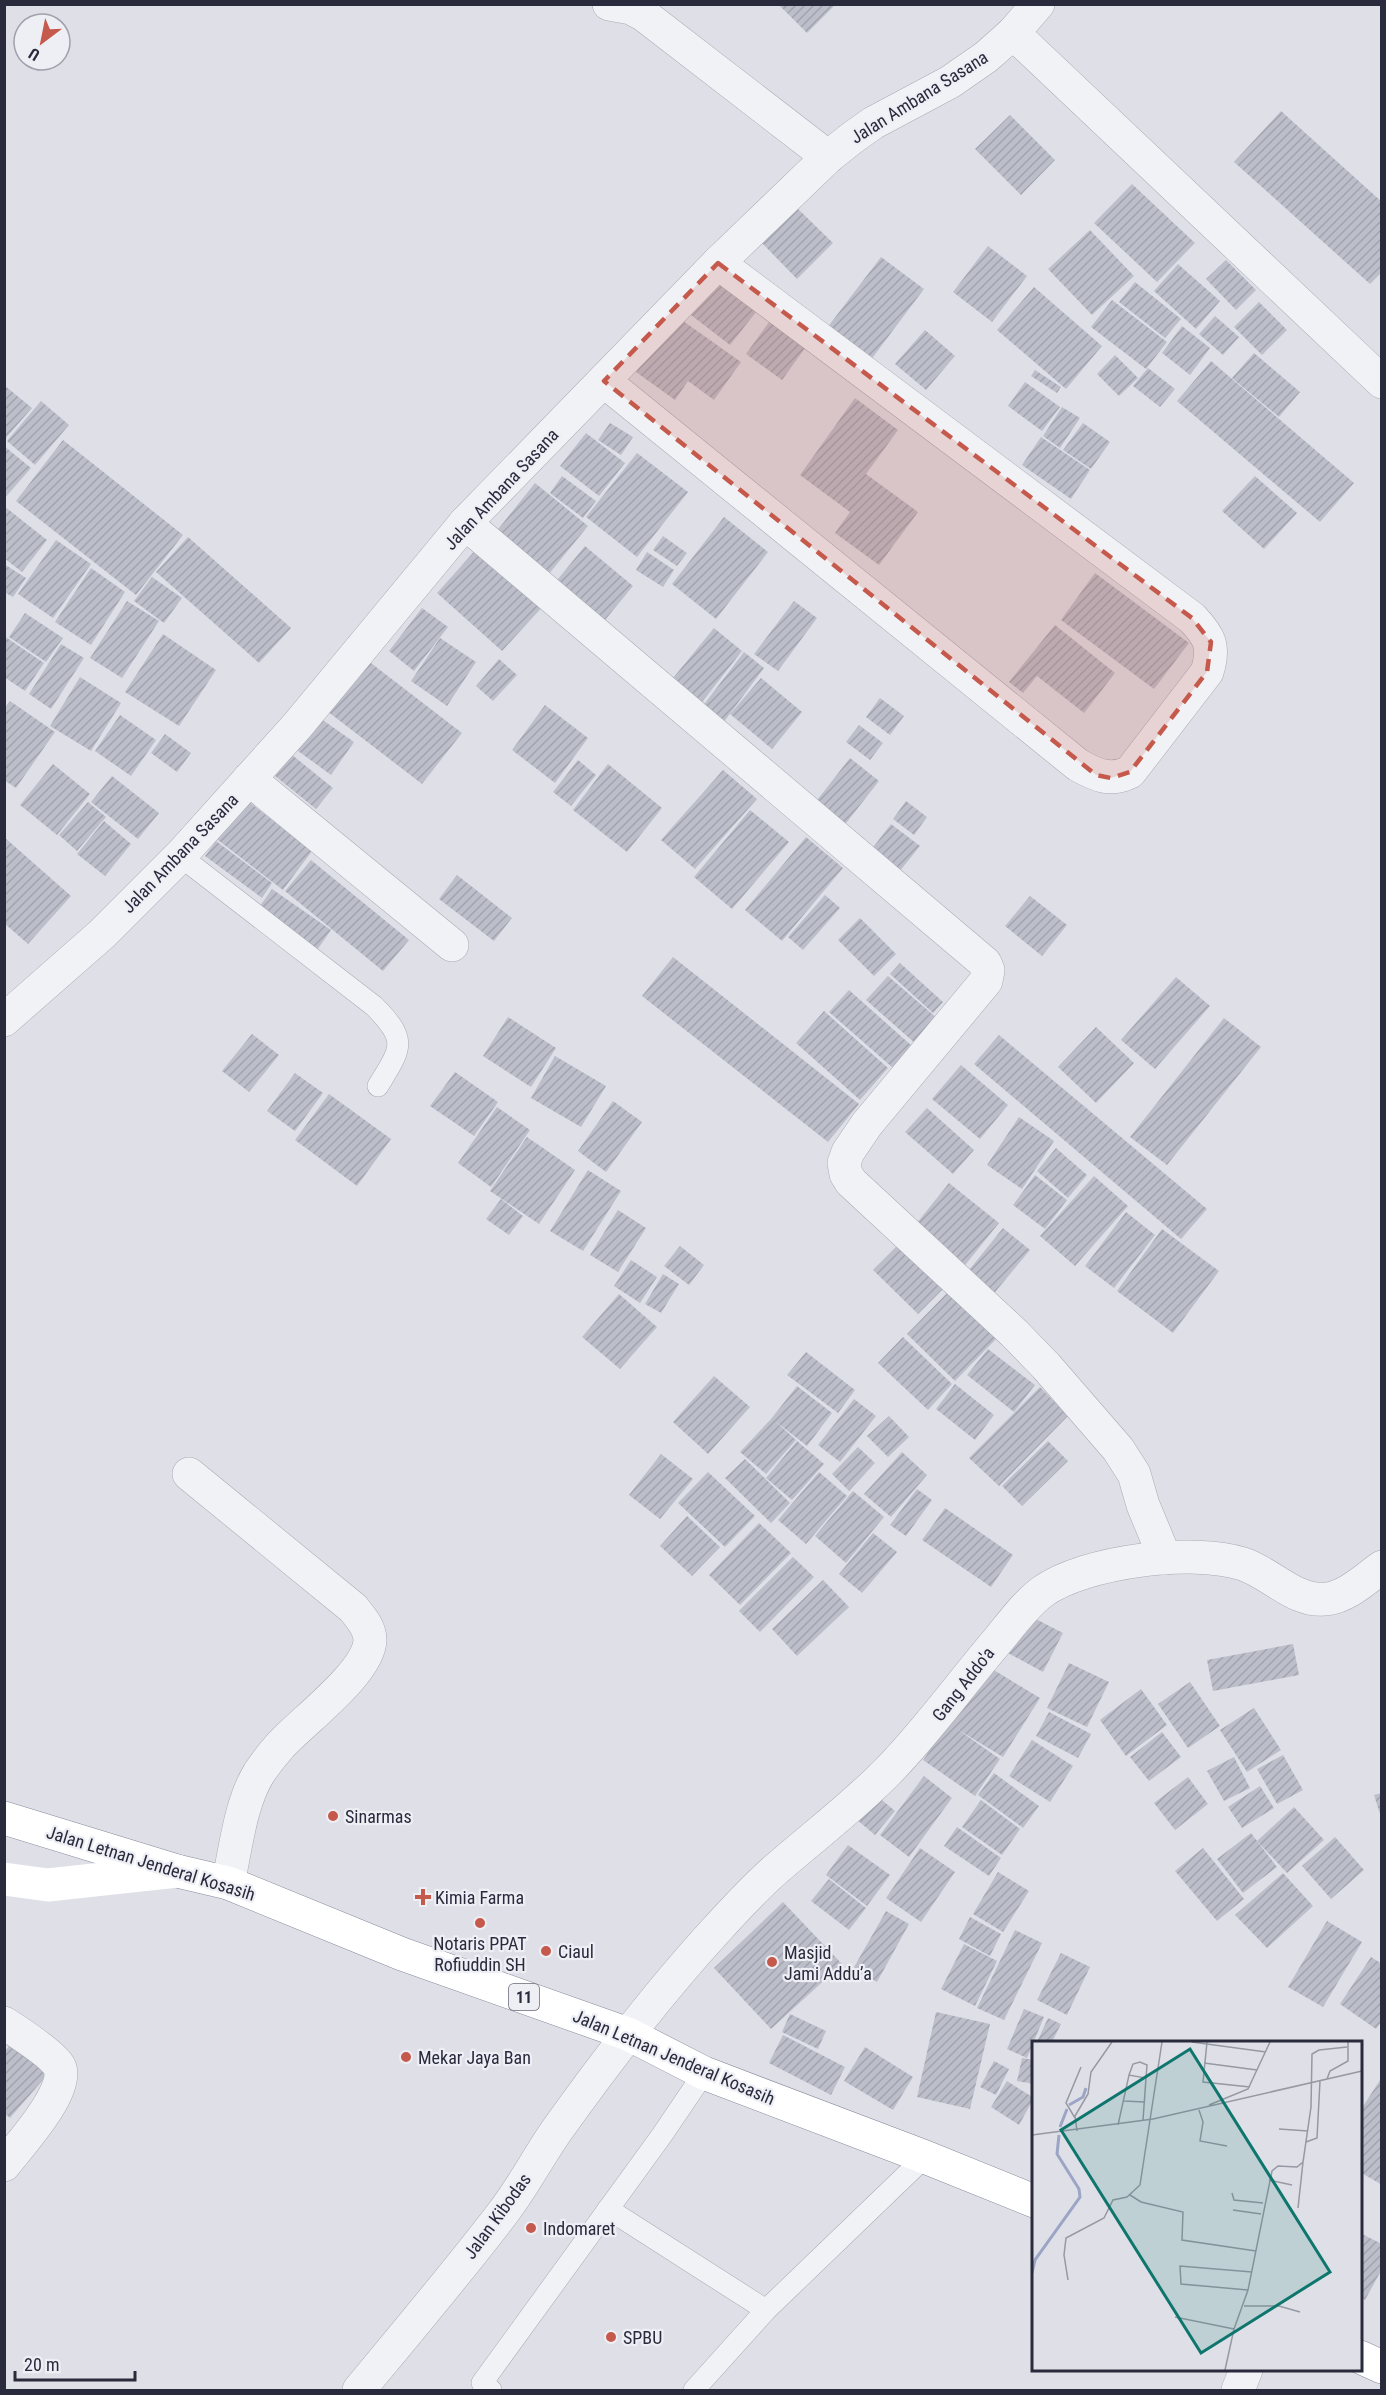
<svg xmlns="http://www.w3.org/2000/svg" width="1386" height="2395" viewBox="0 0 1386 2395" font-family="'Roboto Condensed',sans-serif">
  <defs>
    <pattern id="building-hatch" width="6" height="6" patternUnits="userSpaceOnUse" patternTransform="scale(1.5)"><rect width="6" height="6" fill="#bcbeca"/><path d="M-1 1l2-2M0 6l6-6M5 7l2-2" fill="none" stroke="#a2a3ae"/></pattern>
  </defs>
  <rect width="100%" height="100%" fill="#dfe0e7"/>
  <g fill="url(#building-hatch)">
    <polygon points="778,4 836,4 807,33"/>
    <polygon points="1281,111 1382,202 1382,272 1370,284 1234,162"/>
    <polygon points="1010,115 1055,160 1021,195 975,149"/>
    <polygon points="1132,184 1195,243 1157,282 1094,223"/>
    <polygon points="794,205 833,243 797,279 759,240"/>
    <polygon points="1090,230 1134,276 1092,315 1048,269"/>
    <polygon points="988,246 1027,276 992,322 953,292"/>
    <polygon points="881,257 924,289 870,361 827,328"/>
    <polygon points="1226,260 1256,290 1236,310 1206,279"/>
    <polygon points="1178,264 1220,301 1196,329 1154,291"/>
    <polygon points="721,277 760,307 730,345 691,315"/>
    <polygon points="1135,282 1181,319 1165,338 1119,302"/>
    <polygon points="1034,287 1102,346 1066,389 997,330"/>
    <polygon points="1112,300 1167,342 1146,369 1091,327"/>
    <polygon points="1259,302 1287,330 1262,355 1234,327"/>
    <polygon points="676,316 741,362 714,400 688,381 675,400 636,372"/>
    <polygon points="1215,316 1239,337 1223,355 1199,334"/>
    <polygon points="772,318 808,344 782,380 746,354"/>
    <polygon points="1182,326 1210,348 1190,375 1162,353"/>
    <polygon points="925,330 955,356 926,390 895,364"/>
    <polygon points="1254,353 1300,392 1279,417 1232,378"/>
    <polygon points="1115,355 1138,378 1119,396 1097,374"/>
    <polygon points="1211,361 1354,483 1320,522 1177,401"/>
    <polygon points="1148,368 1175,389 1160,407 1133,386"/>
    <polygon points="1035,370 1061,387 1057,393 1031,376"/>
    <polygon points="1025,382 1060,407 1042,431 1008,406"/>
    <polygon points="4,385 32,408 4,440"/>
    <polygon points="855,398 898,430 866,474 918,512 879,565 835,533 850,512 800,475"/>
    <polygon points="41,401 69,425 35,465 7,441"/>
    <polygon points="1062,407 1080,418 1060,448 1043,436"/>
    <polygon points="610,423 633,437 621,455 598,440"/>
    <polygon points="1083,423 1110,442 1091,469 1063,450"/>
    <polygon points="586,433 625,463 599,496 560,466"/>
    <polygon points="1041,437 1090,470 1071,499 1022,465"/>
    <polygon points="63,440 183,535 136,595 16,501"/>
    <polygon points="4,446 31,468 4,499"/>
    <polygon points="637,453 688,492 637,557 586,517"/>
    <polygon points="562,476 596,501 583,518 550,493"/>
    <polygon points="1255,476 1297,513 1264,549 1222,511"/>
    <polygon points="535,483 588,526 544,580 491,538"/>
    <polygon points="4,506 47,540 22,572 4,558"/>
    <polygon points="724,517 768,552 716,619 672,584"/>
    <polygon points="663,536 687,553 677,566 653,550"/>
    <polygon points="188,537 291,628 259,663 156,572"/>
    <polygon points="56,540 91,564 53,618 18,594"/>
    <polygon points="480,545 545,604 502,651 437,593"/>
    <polygon points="585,546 633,586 601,625 553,585"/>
    <polygon points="647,552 674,570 663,587 636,570"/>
    <polygon points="4,564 26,578 13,597 4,592"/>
    <polygon points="91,568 125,592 91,645 55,622"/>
    <polygon points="1095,573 1189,643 1154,689 1061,620"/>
    <polygon points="152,577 182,598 164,623 134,601"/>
    <polygon points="127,601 159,621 122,678 90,658"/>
    <polygon points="794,601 817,618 778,671 754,654"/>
    <polygon points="422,608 448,627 414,671 389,651"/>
    <polygon points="25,613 63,638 46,662 9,637"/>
    <polygon points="1055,625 1115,673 1084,713 1037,676 1023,693 1009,682"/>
    <polygon points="714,628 742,651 699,706 669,683"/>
    <polygon points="163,634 216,670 179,726 125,692"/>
    <polygon points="4,636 44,663 25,691 4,677"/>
    <polygon points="440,638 476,662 447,706 411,681"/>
    <polygon points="61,644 84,658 51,709 29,694"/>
    <polygon points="744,652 764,668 723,723 702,707"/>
    <polygon points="499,659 517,675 493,701 476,686"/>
    <polygon points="367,660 462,733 422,784 327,711"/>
    <polygon points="80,677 121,703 91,751 50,726"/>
    <polygon points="761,678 802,712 772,749 730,714"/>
    <polygon points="880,698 904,716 890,735 866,717"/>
    <polygon points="10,701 55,732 16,788 4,780 4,709"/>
    <polygon points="545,705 588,738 555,783 512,750"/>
    <polygon points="120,715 156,740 131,776 95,751"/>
    <polygon points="317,716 354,742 331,775 294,748"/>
    <polygon points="859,725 883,743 870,760 846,742"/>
    <polygon points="165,734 191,753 177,772 151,753"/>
    <polygon points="286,750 333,788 316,809 269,771"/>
    <polygon points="850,758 879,781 843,827 814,804"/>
    <polygon points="578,760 596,775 571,806 553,792"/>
    <polygon points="53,764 90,794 57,835 20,805"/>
    <polygon points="608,764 662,808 627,852 573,810"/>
    <polygon points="723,770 757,799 695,869 661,840"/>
    <polygon points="112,776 159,813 138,839 91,802"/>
    <polygon points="244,798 312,851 283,890 214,837"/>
    <polygon points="906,801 927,817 914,835 893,819"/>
    <polygon points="88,802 106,817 77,851 59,835"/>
    <polygon points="750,810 789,842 732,909 694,877"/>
    <polygon points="104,821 131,844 105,876 77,854"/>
    <polygon points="891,824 920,846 899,872 871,850"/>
    <polygon points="4,837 71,896 28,944 4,923"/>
    <polygon points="806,837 843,868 782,941 745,910"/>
    <polygon points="216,841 272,883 262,898 205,856"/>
    <polygon points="311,860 409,940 383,971 285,891"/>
    <polygon points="457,875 512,918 494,941 439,899"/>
    <polygon points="272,889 331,930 315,953 255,913"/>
    <polygon points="825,895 840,908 803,950 788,937"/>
    <polygon points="1030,896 1067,925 1042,956 1005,926"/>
    <polygon points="860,918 896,954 874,976 838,940"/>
    <polygon points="673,957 859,1104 828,1142 642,996"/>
    <polygon points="900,963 943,1002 933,1013 890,974"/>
    <polygon points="888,976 938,1019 916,1044 866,1000"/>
    <polygon points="1176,977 1210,1006 1155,1069 1121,1040"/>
    <polygon points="849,990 912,1046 893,1068 829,1012"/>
    <polygon points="824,1011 888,1068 860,1100 796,1043"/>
    <polygon points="508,1017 556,1048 531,1087 483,1056"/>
    <polygon points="1224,1018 1261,1047 1167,1165 1130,1137"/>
    <polygon points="1096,1027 1134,1063 1096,1103 1058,1067"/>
    <polygon points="252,1034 279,1055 249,1092 222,1071"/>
    <polygon points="999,1035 1207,1209 1181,1239 974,1064"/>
    <polygon points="555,1056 606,1086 581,1127 531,1098"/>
    <polygon points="961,1065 1008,1105 980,1139 932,1099"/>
    <polygon points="455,1072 498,1102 474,1136 430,1106"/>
    <polygon points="295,1073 323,1093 295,1131 267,1111"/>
    <polygon points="329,1094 391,1139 357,1186 295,1140"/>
    <polygon points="613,1101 642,1122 606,1172 578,1151"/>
    <polygon points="497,1107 530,1130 491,1187 458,1163"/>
    <polygon points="927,1108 974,1150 953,1174 905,1132"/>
    <polygon points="1019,1117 1054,1141 1022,1189 987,1165"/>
    <polygon points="527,1137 575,1170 539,1224 490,1191"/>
    <polygon points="1056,1148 1087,1175 1068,1198 1037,1171"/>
    <polygon points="588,1170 621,1191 583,1251 550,1231"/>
    <polygon points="1035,1175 1067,1200 1045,1229 1013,1205"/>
    <polygon points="1094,1176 1128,1206 1075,1266 1040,1236"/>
    <polygon points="949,1183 999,1223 962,1269 912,1229"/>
    <polygon points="501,1199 523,1216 509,1235 486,1219"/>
    <polygon points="618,1210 646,1228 618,1272 590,1255"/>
    <polygon points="1126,1212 1155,1235 1114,1288 1085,1266"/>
    <polygon points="1003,1228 1030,1250 991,1297 965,1275"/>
    <polygon points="1162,1229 1219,1271 1173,1333 1117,1291"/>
    <polygon points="902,1241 946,1286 918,1314 873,1270"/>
    <polygon points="680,1246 704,1265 689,1285 664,1266"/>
    <polygon points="631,1260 657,1277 640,1303 614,1286"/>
    <polygon points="663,1274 679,1284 661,1313 645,1304"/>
    <polygon points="950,1290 998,1337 955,1381 907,1334"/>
    <polygon points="619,1294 657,1327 620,1369 582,1337"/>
    <polygon points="903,1337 952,1384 928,1410 878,1363"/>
    <polygon points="988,1349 1035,1385 1014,1412 967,1375"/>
    <polygon points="806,1352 855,1390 838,1413 787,1375"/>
    <polygon points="714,1376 750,1407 708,1454 673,1422"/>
    <polygon points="955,1384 994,1415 975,1440 936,1409"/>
    <polygon points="797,1386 832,1413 807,1446 775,1421 796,1440 766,1474 740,1452 771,1419"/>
    <polygon points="1040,1387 1068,1416 999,1486 969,1458"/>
    <polygon points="854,1399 876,1416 840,1462 818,1445"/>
    <polygon points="889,1416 909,1437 888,1457 867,1436"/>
    <polygon points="797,1441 824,1464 792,1500 766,1478"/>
    <polygon points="1048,1441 1068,1461 1022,1506 1002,1486"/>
    <polygon points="858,1447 875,1463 849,1491 832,1474"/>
    <polygon points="902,1452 927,1475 891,1517 864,1494"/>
    <polygon points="661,1454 693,1479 660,1519 629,1495"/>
    <polygon points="745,1459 790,1503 771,1523 725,1478"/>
    <polygon points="708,1472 755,1516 725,1547 678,1503"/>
    <polygon points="819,1472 847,1496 806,1544 778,1520"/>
    <polygon points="917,1489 932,1500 906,1536 890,1525"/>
    <polygon points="853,1491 884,1517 846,1563 815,1536"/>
    <polygon points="945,1508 1013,1555 991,1587 922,1540"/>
    <polygon points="687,1516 720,1547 692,1576 660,1546"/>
    <polygon points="759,1523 791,1553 740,1605 709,1575"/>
    <polygon points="873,1533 897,1552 862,1593 839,1574"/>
    <polygon points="793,1557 814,1577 760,1632 739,1611"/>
    <polygon points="823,1580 849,1607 797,1656 772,1629"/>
    <polygon points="1028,1615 1063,1633 1043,1672 1008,1653"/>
    <polygon points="1293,1644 1299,1675 1213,1691 1207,1660"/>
    <polygon points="1069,1663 1109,1682 1087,1727 1047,1708"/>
    <polygon points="984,1664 1040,1698 1003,1757 957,1729 1000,1759 975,1796 923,1760 948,1724"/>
    <polygon points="1190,1682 1220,1726 1188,1748 1158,1704"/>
    <polygon points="1141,1689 1167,1725 1126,1756 1100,1720"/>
    <polygon points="1254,1708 1281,1750 1247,1772 1220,1730"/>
    <polygon points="1049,1712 1091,1734 1078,1758 1036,1736"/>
    <polygon points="1162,1732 1181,1757 1149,1781 1130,1757"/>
    <polygon points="1032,1740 1073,1766 1050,1802 1009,1776"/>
    <polygon points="1283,1755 1303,1790 1277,1804 1257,1769"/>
    <polygon points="1234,1757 1250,1788 1224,1801 1207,1771"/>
    <polygon points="994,1773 1039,1806 1023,1828 978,1795"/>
    <polygon points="924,1776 952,1798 909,1857 880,1835"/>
    <polygon points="1188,1777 1208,1804 1175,1830 1154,1803"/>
    <polygon points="1260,1786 1274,1808 1242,1828 1228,1807"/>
    <polygon points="870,1790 895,1811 875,1835 850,1814"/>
    <polygon points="1382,1793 1382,1817 1381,1817 1374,1795"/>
    <polygon points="981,1800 1020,1829 1002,1855 962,1827"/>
    <polygon points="1294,1807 1324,1840 1287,1873 1257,1841"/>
    <polygon points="957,1827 1001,1858 989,1876 944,1846"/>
    <polygon points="1251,1833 1277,1867 1243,1893 1217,1859"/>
    <polygon points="1335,1837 1364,1870 1331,1899 1302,1866"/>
    <polygon points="848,1845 890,1875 867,1906 826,1875"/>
    <polygon points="920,1848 955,1872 921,1922 886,1898"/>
    <polygon points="1203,1848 1244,1899 1217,1921 1175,1871"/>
    <polygon points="998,1872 1029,1891 1003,1932 973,1914"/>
    <polygon points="1283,1873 1313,1906 1267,1948 1235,1915"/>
    <polygon points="829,1879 866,1908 849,1930 811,1901"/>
    <polygon points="783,1902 842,1964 771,2029 714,1968"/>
    <polygon points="886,1911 909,1924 877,1982 853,1969"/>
    <polygon points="970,1917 1001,1934 990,1956 959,1939"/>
    <polygon points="1327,1921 1362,1942 1323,2007 1288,1987"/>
    <polygon points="1015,1930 1042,1943 1004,2020 977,2008"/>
    <polygon points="964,1944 997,1961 975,2006 941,1989"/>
    <polygon points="1061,1953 1090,1967 1067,2015 1037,2000"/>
    <polygon points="1371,1957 1382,1964 1382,2021 1376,2029 1340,2004"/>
    <polygon points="1024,2009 1044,2017 1027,2058 1007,2049"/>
    <polygon points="936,2012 990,2024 970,2109 917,2097"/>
    <polygon points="790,2014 826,2031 818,2049 782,2032"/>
    <polygon points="1048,2018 1061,2024 1052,2042 1037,2042"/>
    <polygon points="783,2035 845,2067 831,2095 769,2063"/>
    <polygon points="12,2043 48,2074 10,2118 4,2113 4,2052"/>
    <polygon points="865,2047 913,2077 893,2110 844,2081"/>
    <polygon points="1022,2058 1034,2060 1034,2084 1017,2081"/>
    <polygon points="994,2061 1009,2069 996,2095 980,2087"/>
    <polygon points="1382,2077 1382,2185 1360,2172 1360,2111"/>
    <polygon points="1007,2081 1034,2098 1019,2125 991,2107"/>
    <polygon points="1360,2233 1382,2244 1382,2269 1365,2300 1360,2297"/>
  </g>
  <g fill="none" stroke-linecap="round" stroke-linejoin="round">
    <g stroke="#a8aab4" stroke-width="22">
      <g id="lane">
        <path d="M 180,856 L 374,1006 C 409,1041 401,1048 378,1086"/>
        <polyline points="608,2209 766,2310"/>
        <polyline points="491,2390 482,2383 662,2135 704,2073"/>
        <polyline points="694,2390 766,2310 925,2157"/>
      </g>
    </g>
    <g stroke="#a8aab4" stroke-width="34">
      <g id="street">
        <polyline points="609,4 631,8 644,15 828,157"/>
        <polyline points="1013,33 1382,382"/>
        <path d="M 604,381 L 1078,765 C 1096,775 1110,782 1130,772 L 1207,672 C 1215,646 1210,637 1192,618 L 718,263"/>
        <polyline points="465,523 985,963 988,970 986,981 867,1124 848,1152 844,1163 846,1174 851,1182 1014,1333 1046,1366 1118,1449 1134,1474 1143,1505 1165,1558"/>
        <polyline points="249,779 452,945"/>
        <polyline points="4,1020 102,934 180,856 297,726 465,523 718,263 828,157 852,138 873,123 950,82 986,57 1013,33 1038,4"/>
        <path d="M 189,1474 L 353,1608 C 360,1617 370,1627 370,1640 C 369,1673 301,1722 279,1747 C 272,1755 265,1764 259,1773 C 240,1804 236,1848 228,1883"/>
        <path d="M 4,2023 C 18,2032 52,2054 59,2066 C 72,2088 18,2147 4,2165"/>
        <path d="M 359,2390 C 407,2332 456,2274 502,2214 C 523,2187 538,2157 557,2130 C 607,2060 659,1992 717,1929 C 737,1907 759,1883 782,1864 C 818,1833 856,1804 889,1770 C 929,1729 962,1682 999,1639 C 1012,1623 1026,1604 1042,1592 C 1085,1561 1193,1548 1243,1564 C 1271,1573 1295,1603 1327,1599 C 1348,1596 1365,1579 1382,1567"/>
        <polyline points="1238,2390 1246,2370"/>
      </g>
    </g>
    <g stroke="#878a9d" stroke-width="34">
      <g id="highway">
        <polyline points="4,1818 177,1871 228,1883 402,1954 628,2034 704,2073 925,2157 1034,2201"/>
        <polyline points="1360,2357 1382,2367"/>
      </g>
    </g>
    <use href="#lane" stroke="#f1f2f6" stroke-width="21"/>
    <use href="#street" stroke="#f1f2f6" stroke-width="33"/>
    <polyline stroke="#fff" stroke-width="33" points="4,1879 48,1885 177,1871"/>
    <use href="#highway" stroke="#fff" stroke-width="33"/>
  </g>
  <path fill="#c5594b" fill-opacity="0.2" stroke="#c5594b" stroke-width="4.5" stroke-dasharray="12 8" stroke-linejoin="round" d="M 718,263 L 1192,618 L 1211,642 L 1207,672 L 1130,772 L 1111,778 L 1096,775 L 604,381 Z"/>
  <g fill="#c5594b" stroke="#eeeff5" stroke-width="2">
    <circle cx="333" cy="1816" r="6"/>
    <path d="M420 1888h6v6h6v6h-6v6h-6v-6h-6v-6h6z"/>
    <circle cx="480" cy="1923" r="6"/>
    <circle cx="546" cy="1951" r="6"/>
    <circle cx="772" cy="1962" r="6"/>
    <circle cx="406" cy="2057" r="6"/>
    <circle cx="531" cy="2228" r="6"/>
    <circle cx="611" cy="2337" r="6"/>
  </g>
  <g text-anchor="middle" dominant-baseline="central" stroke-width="4.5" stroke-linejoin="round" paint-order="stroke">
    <rect fill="#eeeff5" stroke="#646674" stroke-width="1.5" x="509" y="1984" width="30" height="26" rx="4.5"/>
    <g font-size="16" font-weight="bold" fill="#292b3d">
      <text x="524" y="1997">11</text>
    </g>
    <g font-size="18" fill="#292b3d" stroke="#eeeff5">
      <text transform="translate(919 97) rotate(-32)">Jalan Ambana Sasana</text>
      <text transform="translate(501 489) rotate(-47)">Jalan Ambana Sasana</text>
      <text transform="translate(180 853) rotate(-46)">Jalan Ambana Sasana</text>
      <text transform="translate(963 1684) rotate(-52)">Gang Addo'a</text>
      <text transform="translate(151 1863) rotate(17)">Jalan Letnan Jenderal Kosasih</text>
      <text transform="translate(674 2057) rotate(23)">Jalan Letnan Jenderal Kosasih</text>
      <text transform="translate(497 2216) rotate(-54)">Jalan Kibodas</text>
    </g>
    <g font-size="18" fill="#292b3d" stroke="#eeeff5" text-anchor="start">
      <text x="345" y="1816">Sinarmas</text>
      <text x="435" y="1897">Kimia Farma</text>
      <text x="480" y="1943" text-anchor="middle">Notaris PPAT<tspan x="480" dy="21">Rofiuddin SH</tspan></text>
      <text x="558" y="1951">Ciaul</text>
      <text x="784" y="1952">Masjid<tspan x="784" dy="21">Jami Addu’a</tspan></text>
      <text x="418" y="2057">Mekar Jaya Ban</text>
      <text x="543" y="2228">Indomaret</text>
      <text x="623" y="2337">SPBU</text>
    </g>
  </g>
  <g transform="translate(1032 2041)">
    <rect width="330" height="330" fill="#dfe0e7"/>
    <path fill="none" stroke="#9ca5c5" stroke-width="3" d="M 37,64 L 51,56 L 54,47M 28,86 L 35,68M 0,232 L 3,219 L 48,156 L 47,148 L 25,113 L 27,94"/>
    <path fill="none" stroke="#9698a3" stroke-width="1.5" d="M 160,1 L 234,11M 175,1 L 171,41 L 218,46M 172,22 L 225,29M 97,34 L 101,23 L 108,21 L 115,24 L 114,37M 295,38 L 298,30 L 316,20 L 316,1M 92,60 L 112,61M 177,64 L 216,48 L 238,1M 167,69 L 171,81 L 168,100 L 195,105M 43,77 L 34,62 L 49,26M 86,84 L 97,34 L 114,37 L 111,79M 247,88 L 276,90M 45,90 L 43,75 L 56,53 L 59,31 L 80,1M 0,94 L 121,78 L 330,30M 274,101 L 285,97 L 288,40M 237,139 L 260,144M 200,152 L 202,159 L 231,162M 98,154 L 109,161 L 151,171 L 150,199 L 224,210M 266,167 L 271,121M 201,169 L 229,173M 36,239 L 32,214 L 34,197 L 72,177 L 81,159 L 95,156 L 108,144 L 130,1M 216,249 L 149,243 L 148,225 L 220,231M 212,265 L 247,265 L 268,271M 143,276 L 202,288M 193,329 L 202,288 L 216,249 L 240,130 L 246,125 L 265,126 L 271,121 L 279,66 L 280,13 L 287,9 L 315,6"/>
    <path fill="#0f766e" fill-opacity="0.15" stroke="#0f766e" stroke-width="3" d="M 158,8 L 298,231 L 169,312 L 29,89 Z"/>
    <rect width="330" height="330" fill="none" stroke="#292b3d" stroke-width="3"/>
  </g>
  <rect width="1386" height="2395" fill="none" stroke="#292b3d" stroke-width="12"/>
  <g transform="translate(42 42) rotate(212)"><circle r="28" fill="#eeeff5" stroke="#9fa1ab" stroke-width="1.5"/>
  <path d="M0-4.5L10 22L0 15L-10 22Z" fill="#c5594b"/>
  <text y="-9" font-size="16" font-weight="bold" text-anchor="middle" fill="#292b3d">U</text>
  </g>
  <path d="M15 2371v9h120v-9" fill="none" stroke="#292b3d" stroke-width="3"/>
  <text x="24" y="2371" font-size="18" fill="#292b3d" stroke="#eeeff5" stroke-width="4.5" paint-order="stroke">20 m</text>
</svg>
